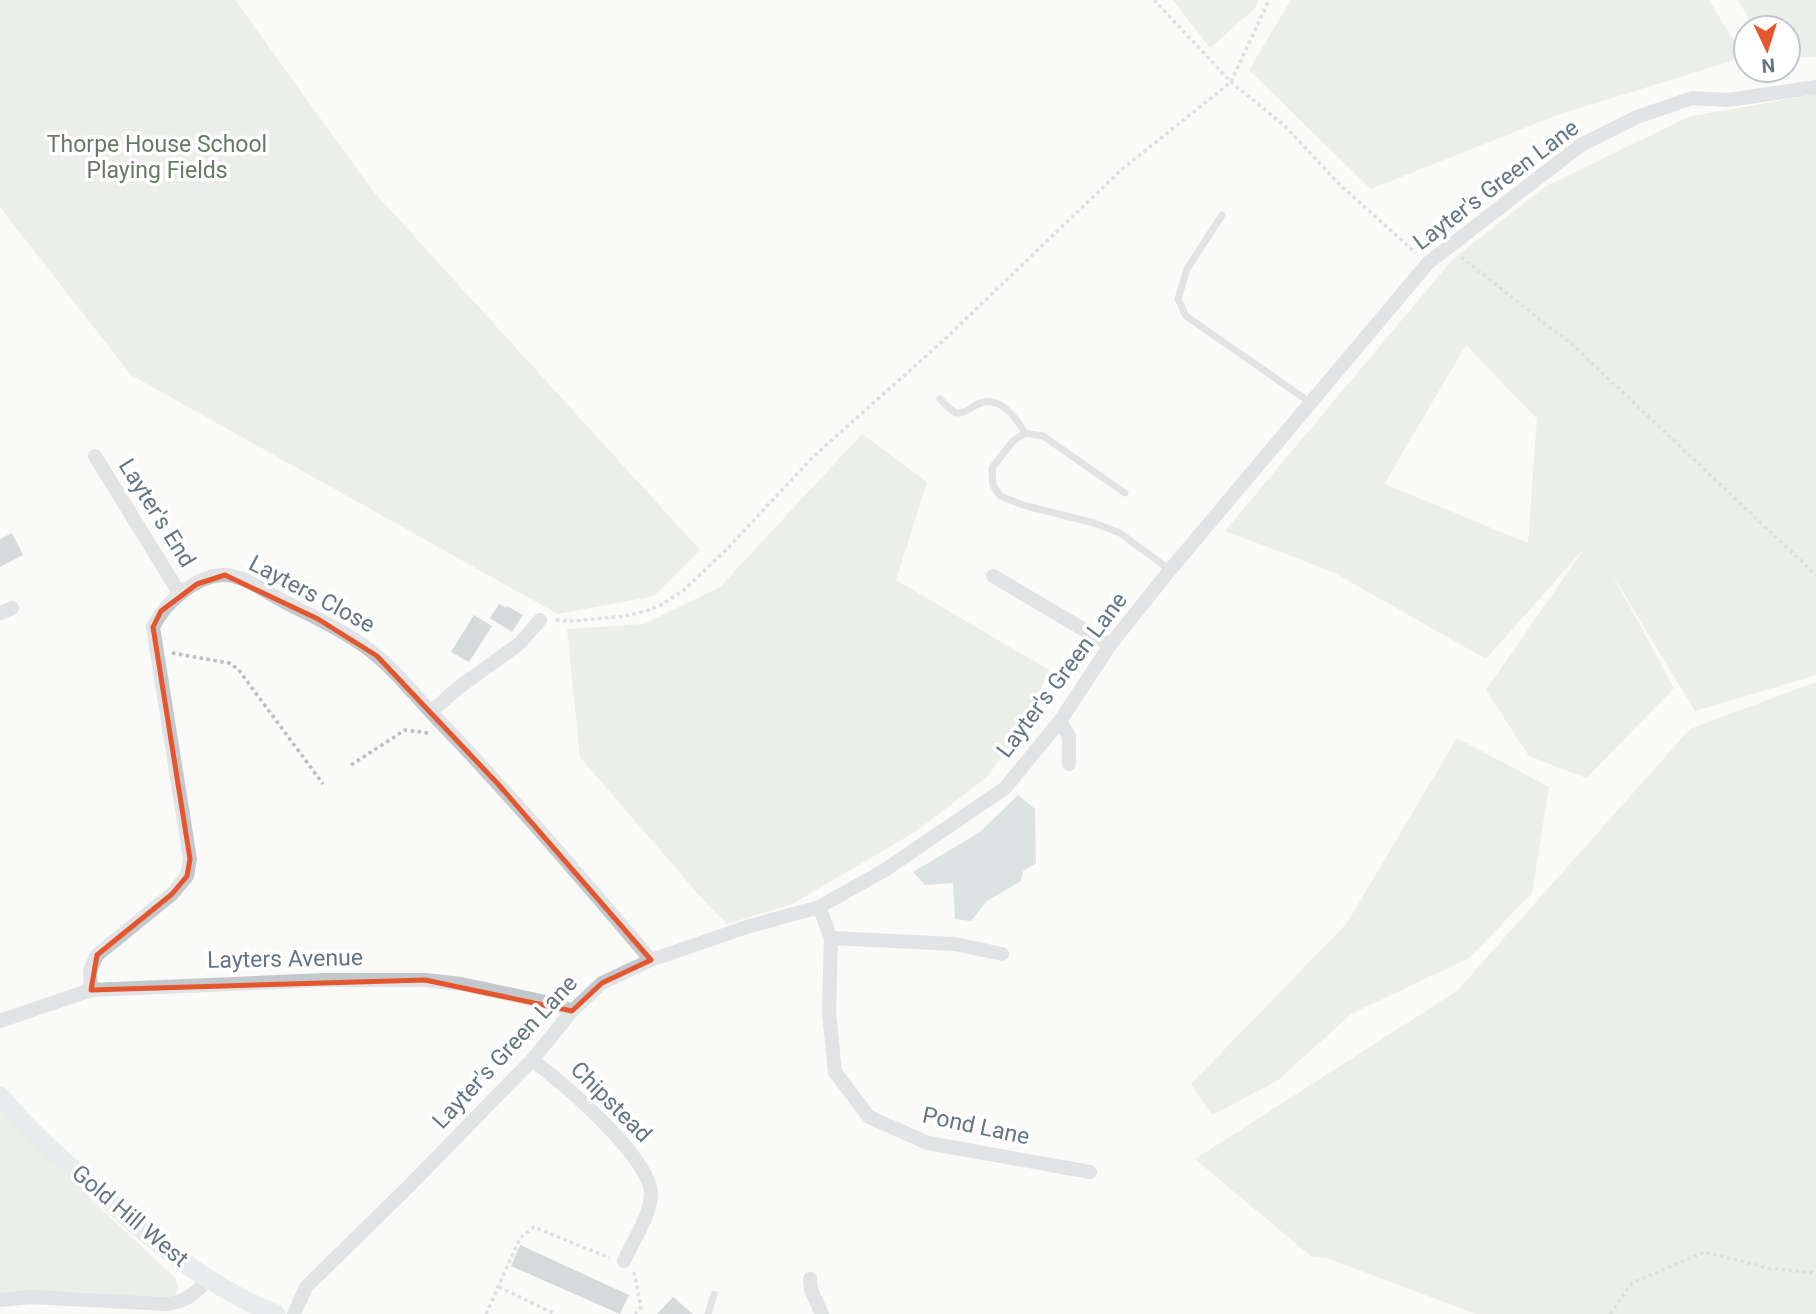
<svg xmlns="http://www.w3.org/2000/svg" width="1816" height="1314" viewBox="0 0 1816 1314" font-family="Roboto,sans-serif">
  <rect width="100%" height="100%" fill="#fafaf8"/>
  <g fill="#dadfd7" fill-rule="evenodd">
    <polygon points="0,0 235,0 372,190 700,550 654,596 558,614 131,375 0,207"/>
    <polygon points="1173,0 1258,0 1255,8 1210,48"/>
    <polygon points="1291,0 1709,0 1744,57 1554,116 1371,189 1249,70"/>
    <polygon points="1738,0 1816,0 1816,57 1788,58 1788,28 1754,28"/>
    <path d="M 1816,94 L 1816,675 L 1695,711 L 1608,567 L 1674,688 L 1586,778 L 1529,756 L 1486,690 L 1586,546 L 1486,659 L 1333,572 L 1225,531 L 1453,259 L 1545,187 L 1688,117 ZM 1466,345 L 1537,419 L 1528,543 L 1384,484 Z"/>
    <polygon points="862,434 927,482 896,580 1049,670 1027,722 987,777 915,832 792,904 727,924 705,902 580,757 567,629 644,624 720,587"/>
    <polygon points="1816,682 1816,1314 1476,1314 1327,1258 1312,1257 1195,1159 1457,991 1690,729"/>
    <polygon points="1457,738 1549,787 1532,893 1469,958 1351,1014 1277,1081 1212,1115 1191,1084 1347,923"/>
    <polygon points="0,1110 41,1152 175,1278 178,1288 175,1295 166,1297 74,1292 0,1294"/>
  </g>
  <polygon fill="#bbc7cb" points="1018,795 1035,809 1036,863 1023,871 1021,881 987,901 971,921 955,919 953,883 925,885 913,872 980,832"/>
  <g fill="#aab3b9">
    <polygon points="12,533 23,555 0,567 0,539"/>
    <polygon points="499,604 506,608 507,606 523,615 512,632 490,618"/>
    <polygon points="474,615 492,626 469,662 451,652"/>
    <polygon points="520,1245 629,1295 620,1314 511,1266"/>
    <polygon points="673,1297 693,1314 657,1314"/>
  </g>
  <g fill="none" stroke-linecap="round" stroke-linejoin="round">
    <g stroke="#bbbfc2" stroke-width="3.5" stroke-dasharray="3.5 3.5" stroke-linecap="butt">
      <polyline points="1154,0 1231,82 1285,126 1338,183 1416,253"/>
      <polyline points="1461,257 1575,347 1816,575"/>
      <polyline points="556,620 574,621 625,616 646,611 661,605 684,590 728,548 813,457 945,339 1121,170 1231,82 1269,0"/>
      <polyline points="172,653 229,663 238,669 323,784"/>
      <polyline points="351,765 405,730 428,733 430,731"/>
      <polyline points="634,1272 641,1307 635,1314"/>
      <polyline points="499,1287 555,1314"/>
      <polyline points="486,1314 520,1238 534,1227 610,1258"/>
      <polyline points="1610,1314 1632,1283 1705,1252 1767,1268 1816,1273"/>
    </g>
    <g stroke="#c3c8cc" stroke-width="7">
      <polyline points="1222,215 1187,269 1178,299 1186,316 1311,403"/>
      <path d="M 940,399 C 944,403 951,411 957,413 C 965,414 972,407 978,404 C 998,394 1016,417 1025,433"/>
      <polyline points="1125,493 1043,436 1025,433 1013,441 992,468 993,485 1000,496 1023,505 1094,523 1120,533 1170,570"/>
      <polyline points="708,1314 714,1294"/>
    </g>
    <g stroke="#c3c8cc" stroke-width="14">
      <polyline points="95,456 180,594"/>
      <polyline points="993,576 1110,645"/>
      <polyline points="0,613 12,608"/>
      <polyline points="431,712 458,688 519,644 540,620"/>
      <polyline points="1060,721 1069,736 1069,764"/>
      <polyline points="819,907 831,938 829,1012 835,1072 869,1117 928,1143 1090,1172"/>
      <polyline points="831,938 955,944 1002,954"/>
      <path d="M 91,990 L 90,970 L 97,955 L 172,894 L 187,876 L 190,859 L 153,627 C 165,603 194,577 222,575 C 242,574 264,591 281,600 C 313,617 348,632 377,656 C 401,676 420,702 443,725 C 515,800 583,880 651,960"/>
      <polyline points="0,1021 91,990 325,980 425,980 461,984 555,1004 572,1011"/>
      <path d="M 532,1060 C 561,1081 654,1160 651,1196 C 649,1218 633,1241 624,1261"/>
      <polyline points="810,1279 811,1290 822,1314"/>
      <path d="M 0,1300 L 31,1297 L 166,1304 C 186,1302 195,1294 208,1279"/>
      <polyline points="294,1314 306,1287 410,1185 532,1060 572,1011 602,983 651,960 747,927 819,907 885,870 1005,788 1060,721 1110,645 1170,570 1428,263 1581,145 1637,117 1692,98 1728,100 1816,87"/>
    </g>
    <path stroke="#d6dbdf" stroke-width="19" d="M 0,1096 C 28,1130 60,1158 92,1186 C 149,1237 205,1286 276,1314"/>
  </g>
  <path d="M0 0H1816V1314H0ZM 225,575 L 318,619 L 377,656 L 498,784 L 651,960 L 602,983 L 572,1011 L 425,980 L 91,990 L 97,955 L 172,894 L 187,876 L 190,859 L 153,627 L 161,611 L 197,584 Z" fill="#fafaf8" fill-opacity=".55" fill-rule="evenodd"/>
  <path fill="none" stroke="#e4572e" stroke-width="5" stroke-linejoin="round" d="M 225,575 L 318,619 L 377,656 L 498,784 L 651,960 L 602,983 L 572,1011 L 425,980 L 91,990 L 97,955 L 172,894 L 187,876 L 190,859 L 153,627 L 161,611 L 197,584 Z"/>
  <g text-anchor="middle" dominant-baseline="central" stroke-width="7" stroke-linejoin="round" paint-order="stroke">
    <g font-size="23" fill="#687a64" stroke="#fff">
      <text x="157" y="144">Thorpe House School<tspan x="157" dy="26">Playing Fields</tspan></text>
    </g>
    <g font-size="23" fill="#657683" stroke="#fff">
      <text transform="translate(1496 185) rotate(-37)">Layter's Green Lane</text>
      <text transform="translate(157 513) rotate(58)">Layter's End</text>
      <text transform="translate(312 594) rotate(28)">Layters Close</text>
      <text transform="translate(1062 675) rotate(-53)">Layter's Green Lane</text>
      <text transform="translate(285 959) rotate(-1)">Layters Avenue</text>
      <text transform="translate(505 1052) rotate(-47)">Layter's Green Lane</text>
      <text transform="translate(611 1102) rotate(45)">Chipstead</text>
      <text transform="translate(976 1126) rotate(12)">Pond Lane</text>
      <text transform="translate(130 1216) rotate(40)">Gold Hill West</text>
    </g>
  </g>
  <g transform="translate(1767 49) rotate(176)"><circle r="33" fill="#ffffff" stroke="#c1c8cd" stroke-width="2"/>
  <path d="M0-5L12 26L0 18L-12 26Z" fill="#e4572e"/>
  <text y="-10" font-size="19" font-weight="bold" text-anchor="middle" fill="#657683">N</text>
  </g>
</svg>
